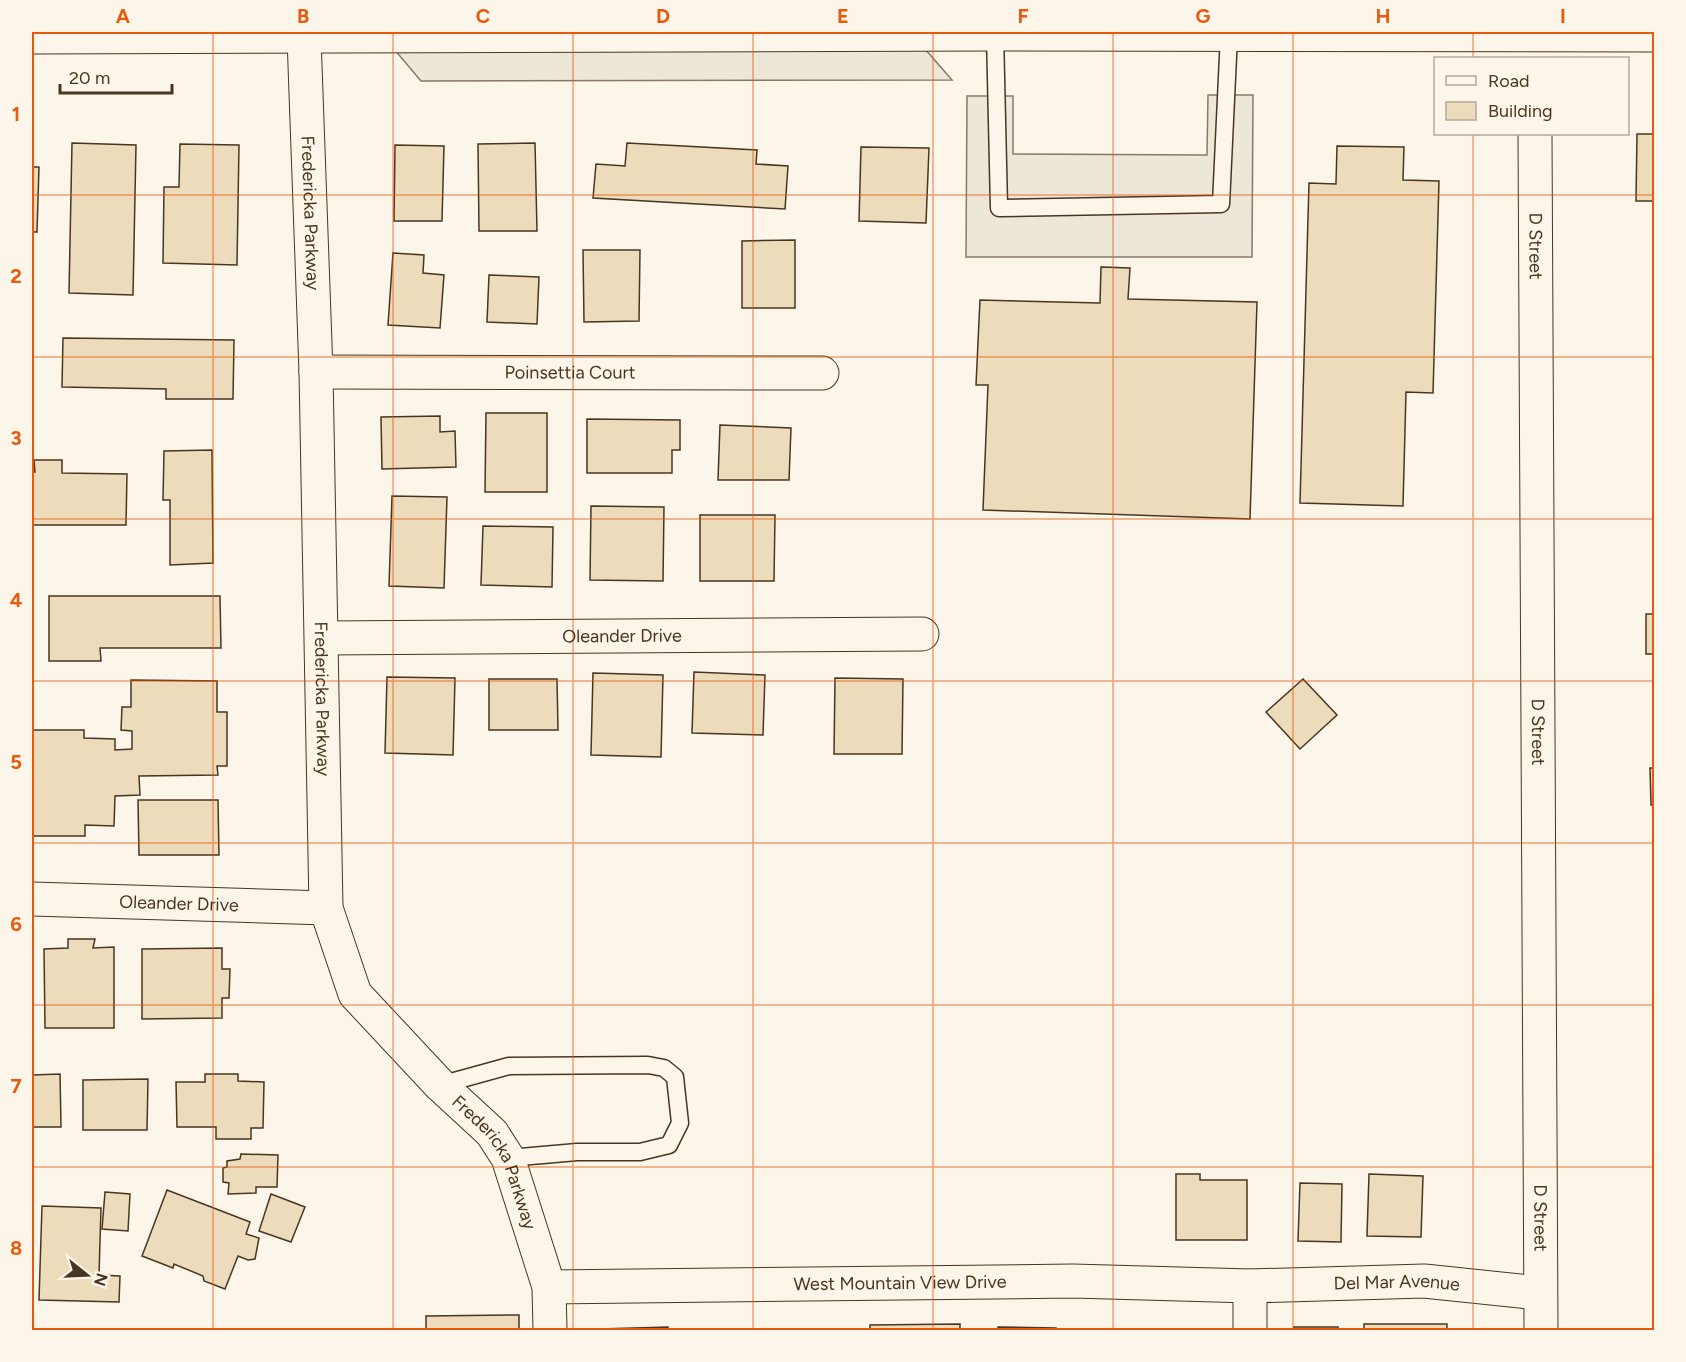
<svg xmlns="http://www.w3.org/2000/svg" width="1686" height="1362" viewBox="0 0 1686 1362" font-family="Figtree,sans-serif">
  <rect width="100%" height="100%" fill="#fbf6e9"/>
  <g fill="#ede7d9" stroke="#887966" stroke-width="1.5">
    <polygon points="394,49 925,49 952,80 421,81"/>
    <polygon points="1208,95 1253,95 1252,257 966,257 967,96 1013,96 1013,154 1207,155"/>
  </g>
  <g fill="#ecdcbc" stroke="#4a3520" stroke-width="1.5">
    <polygon points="1637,134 1654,134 1654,201 1636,201"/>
    <polygon points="72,143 136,145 133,295 69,293"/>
    <polygon points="535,143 537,231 479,231 478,144"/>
    <polygon points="627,143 757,150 756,164 788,166 785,209 593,198 596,164 625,166"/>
    <polygon points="180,144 239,145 237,265 163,263 164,187 179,187"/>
    <polygon points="395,145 444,146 442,221 394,221"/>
    <polygon points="1337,146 1404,147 1403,180 1439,181 1433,393 1406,392 1403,506 1300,503 1309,183 1336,184"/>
    <polygon points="861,147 929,148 926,223 859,221"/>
    <polygon points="32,167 39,167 37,232 32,232"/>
    <polygon points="795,240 795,308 742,308 742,241"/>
    <polygon points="583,250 640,250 639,321 584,322"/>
    <polygon points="393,253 424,255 423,273 444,275 440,328 388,325"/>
    <polygon points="1101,267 1130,268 1128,299 1257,302 1250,519 983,510 988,385 976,385 980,300 1100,303"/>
    <polygon points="489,275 539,277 537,324 487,322"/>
    <polygon points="63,338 234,340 233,399 166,399 166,389 62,387"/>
    <polygon points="486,413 547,413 547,492 485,492"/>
    <polygon points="440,416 440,432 455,431 456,467 382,469 381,417"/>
    <polygon points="587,419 680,420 680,450 672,450 672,473 587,473"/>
    <polygon points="720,425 791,428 789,480 718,480"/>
    <polygon points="212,450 213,563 170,565 170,500 163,500 164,451"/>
    <polygon points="34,460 62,460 62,473 127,474 126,525 32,525 32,472 35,472"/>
    <polygon points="392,496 447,497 444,588 389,586"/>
    <polygon points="591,506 664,507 663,581 590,580"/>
    <polygon points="700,515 775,515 774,581 700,581"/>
    <polygon points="483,526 553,527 552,587 481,585"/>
    <polygon points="49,596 220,596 221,648 100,648 101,661 49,661"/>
    <rect x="1646" y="614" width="8" height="40"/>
    <polygon points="694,672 765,675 763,735 692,733"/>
    <polygon points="593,673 663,675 661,757 591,755"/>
    <polygon points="387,677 455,678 453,755 385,753"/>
    <polygon points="835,678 903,679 902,754 834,754"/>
    <polygon points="489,679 557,679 558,730 489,730"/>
    <polygon points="1303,679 1337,715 1300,749 1266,712"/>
    <polygon points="131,680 217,681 217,712 227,712 227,766 217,766 218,775 139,776 140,795 115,796 114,826 85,825 85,836 32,836 32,730 84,730 84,738 115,739 115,750 132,749 132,731 121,730 122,707 131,707"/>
    <polygon points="1650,768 1654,768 1654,805 1651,805"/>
    <polygon points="138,800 218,800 219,855 139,855"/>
    <polygon points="68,939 95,939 93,948 114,947 114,1028 45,1028 44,949 68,948"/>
    <polygon points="222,948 222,969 230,969 229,998 222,998 222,1018 142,1019 142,949"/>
    <polygon points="60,1074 61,1127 32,1127 32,1075"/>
    <polygon points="205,1074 238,1074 238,1081 264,1082 263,1128 251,1128 251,1139 216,1139 216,1127 177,1127 176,1082 205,1082"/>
    <polygon points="148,1079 147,1130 83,1130 83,1080"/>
    <polygon points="241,1154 278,1155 277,1187 256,1187 256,1193 228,1194 229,1183 223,1182 223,1168 227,1167 227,1161 240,1159"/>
    <polygon points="1176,1174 1200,1174 1200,1180 1247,1180 1247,1240 1176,1240"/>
    <polygon points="1369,1174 1423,1176 1421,1237 1367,1236"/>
    <polygon points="1300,1183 1342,1184 1341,1242 1298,1241"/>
    <polygon points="167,1190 250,1222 246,1234 259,1238 255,1259 248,1260 238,1256 225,1289 204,1281 203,1276 174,1264 173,1268 142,1256"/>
    <polygon points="105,1192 130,1194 128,1231 102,1229"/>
    <polygon points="271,1194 305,1207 291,1242 259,1231"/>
    <polygon points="42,1206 101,1208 99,1275 120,1276 119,1302 39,1300"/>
    <polygon points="519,1315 519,1330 426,1330 426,1316"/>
    <polygon points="960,1324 960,1330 870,1330 870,1325"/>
    <rect x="1364" y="1324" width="83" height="6"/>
    <polygon points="668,1327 668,1330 599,1330 599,1329"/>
    <polygon points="998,1327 1056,1328 1056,1330 998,1330"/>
    <rect x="1294" y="1327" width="44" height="3"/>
  </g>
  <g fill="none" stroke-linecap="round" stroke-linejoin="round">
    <g stroke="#4a3520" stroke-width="19">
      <g id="lane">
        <polyline points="995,34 999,208 1221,204 1229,35"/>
        <polyline points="440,1085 509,1066 648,1065 664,1068 675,1077 680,1123 669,1145 640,1152 577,1152 508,1158"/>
      </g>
    </g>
    <g stroke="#4a3520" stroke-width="35">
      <g id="street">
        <path id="s1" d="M 304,37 L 316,372 L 326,908 L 355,994 L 440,1085 L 492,1133 L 508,1158 L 549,1287 L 550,1330"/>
        <path id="s2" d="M 316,372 L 822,373"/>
        <path id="s3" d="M 322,638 L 922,634"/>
        <path id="s4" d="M 32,899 L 326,908"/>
        <polyline points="1250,1286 1250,1330"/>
        <path id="s5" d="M 549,1287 L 1073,1281 L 1250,1286 L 1424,1281 L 1540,1293"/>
      </g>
    </g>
    <g stroke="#4a3520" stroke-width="35">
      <g id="secondary">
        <polyline points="32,37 995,34 1654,35"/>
        <path id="s6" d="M 1535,134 L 1541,1330"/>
      </g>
    </g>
    <use href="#lane" stroke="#fbf6e9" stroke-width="16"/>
    <use href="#street" stroke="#fbf6e9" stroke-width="33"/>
    <use href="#secondary" stroke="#fbf6e9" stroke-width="33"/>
  </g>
  <path fill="none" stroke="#e8590c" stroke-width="1.5" stroke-opacity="0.55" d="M 213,32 L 213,1330M 393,32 L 393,1330M 573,32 L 573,1330M 753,32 L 753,1330M 933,32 L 933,1330M 1113,32 L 1113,1330M 1293,32 L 1293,1330M 1473,32 L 1473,58M 1473,134 L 1473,1330M 32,195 L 1654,195M 32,357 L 1654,357M 32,519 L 1654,519M 32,681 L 1654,681M 32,843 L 1654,843M 32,1005 L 1654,1005M 32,1167 L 1654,1167"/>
  <g text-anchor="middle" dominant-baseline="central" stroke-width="4.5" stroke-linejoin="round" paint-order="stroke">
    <g font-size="18" fill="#4a3520" stroke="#fbf6e9">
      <text stroke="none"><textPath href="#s1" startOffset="176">Fredericka Parkway</textPath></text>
      <text stroke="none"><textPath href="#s6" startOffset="112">D Street</textPath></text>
      <text stroke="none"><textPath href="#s2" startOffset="254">Poinsettia Court</textPath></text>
      <text stroke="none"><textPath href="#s3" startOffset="300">Oleander Drive</textPath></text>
      <text stroke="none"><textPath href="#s1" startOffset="662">Fredericka Parkway</textPath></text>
      <text stroke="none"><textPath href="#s6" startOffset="598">D Street</textPath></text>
      <text stroke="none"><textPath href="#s4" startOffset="147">Oleander Drive</textPath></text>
      <text stroke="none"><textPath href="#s1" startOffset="1184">Fredericka Parkway</textPath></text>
      <text stroke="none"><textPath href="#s6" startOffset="1084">D Street</textPath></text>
      <text stroke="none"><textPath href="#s5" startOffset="351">West Mountain View Drive</textPath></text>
      <text stroke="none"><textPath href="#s5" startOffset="848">Del Mar Avenue</textPath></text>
    </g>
  </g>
  <rect width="1686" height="1362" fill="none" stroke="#fbf6e9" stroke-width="66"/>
  <rect x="1434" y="57" width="195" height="78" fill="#fbf6e9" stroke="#b4a999" stroke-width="1.5"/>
  <rect x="1446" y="76" width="30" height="9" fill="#fbf6e9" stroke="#b4a999" stroke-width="1.5"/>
  <text x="1488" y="87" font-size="18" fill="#4a3520">Road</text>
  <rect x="1446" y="102" width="30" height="18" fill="#ecdcbc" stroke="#b4a999" stroke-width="1.5"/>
  <text x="1488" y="117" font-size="18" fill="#4a3520">Building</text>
  <g transform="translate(87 1275) rotate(108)" stroke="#fbf6e9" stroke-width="4.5" paint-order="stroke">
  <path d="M0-4.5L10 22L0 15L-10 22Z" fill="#4a3520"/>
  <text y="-9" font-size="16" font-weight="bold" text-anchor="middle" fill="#4a3520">N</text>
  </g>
  <path d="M60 84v9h112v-9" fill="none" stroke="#4a3520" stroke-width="3"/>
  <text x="69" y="84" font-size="18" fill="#4a3520" stroke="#fbf6e9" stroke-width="4.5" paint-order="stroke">20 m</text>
  <rect x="33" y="33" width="1620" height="1296" fill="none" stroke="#e8590c" stroke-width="2"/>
  <g font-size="20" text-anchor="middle" font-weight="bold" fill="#e8590c">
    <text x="123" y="23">A</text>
    <text x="303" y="23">B</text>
    <text x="483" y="23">C</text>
    <text x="663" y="23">D</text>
    <text x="843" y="23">E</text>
    <text x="1023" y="23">F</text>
    <text x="1203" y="23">G</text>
    <text x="1383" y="23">H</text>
    <text x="1563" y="23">I</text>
    <text x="16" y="121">1</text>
    <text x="16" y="283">2</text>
    <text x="16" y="445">3</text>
    <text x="16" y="607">4</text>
    <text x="16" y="769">5</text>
    <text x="16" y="931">6</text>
    <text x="16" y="1093">7</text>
    <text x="16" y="1255">8</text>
  </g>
</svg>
